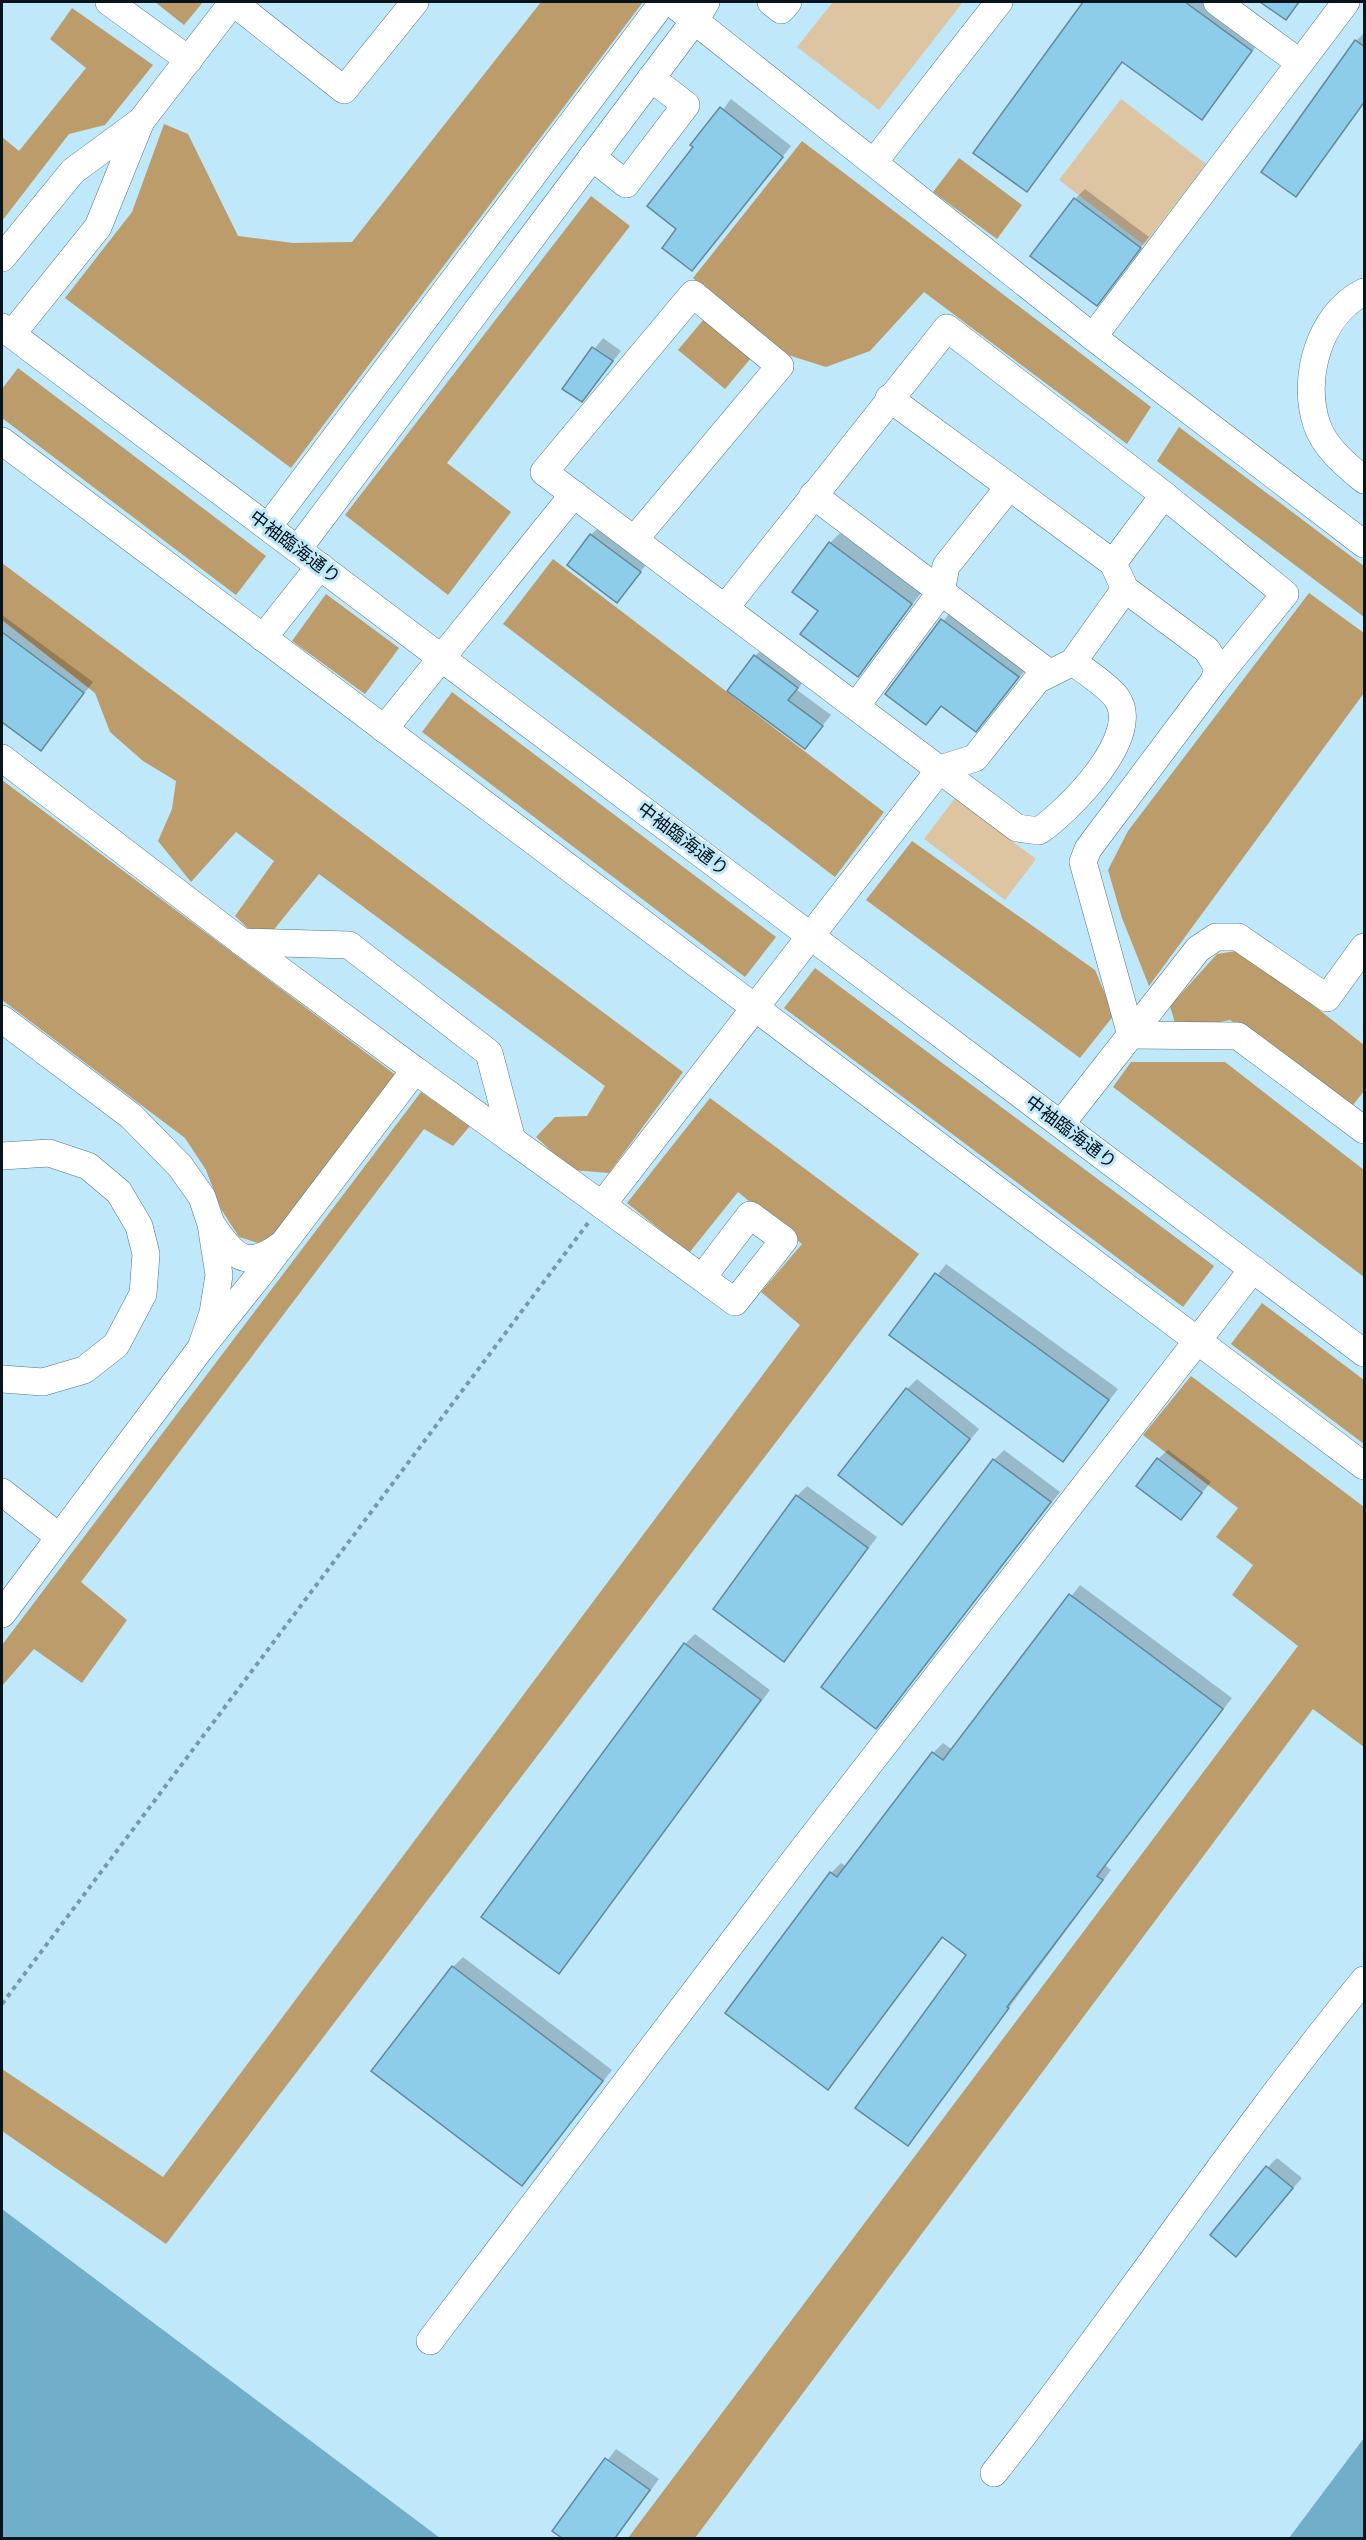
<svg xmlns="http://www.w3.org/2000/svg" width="1366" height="2540" viewBox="0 0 1366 2540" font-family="'DM Sans','Noto Sans JP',sans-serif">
  <rect width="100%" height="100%" fill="#bfe8fb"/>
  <g fill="#dec5a2">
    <polygon points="833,2 963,2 879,110 797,47"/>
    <polygon points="1121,99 1206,164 1144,245 1059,180"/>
    <polygon points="955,798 1036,859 1005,900 924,839"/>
  </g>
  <g fill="#bc9c6b">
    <polygon points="155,2 203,2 184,25"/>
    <polygon points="541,2 643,2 291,468 65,298 132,212 164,124 188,134 238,236 293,243 352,242"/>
    <polygon points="72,8 153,65 105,125 69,134 2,221 2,137 19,151 86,68 50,39"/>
    <polygon points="802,141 1151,407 1127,444 924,292 870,351 826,367 785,354 693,278"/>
    <polygon points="959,158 1022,205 997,239 933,192"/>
    <polygon points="591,196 630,226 447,463 511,512 448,595 345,515"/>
    <polygon points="704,319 751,358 725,389 678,350"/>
    <polygon points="18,368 266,556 236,595 2,418 2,389"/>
    <polygon points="1179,427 1364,566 1364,617 1157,461"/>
    <polygon points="553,559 884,812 835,877 503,624"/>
    <polygon points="2,563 683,1072 609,1173 572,1170 536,1137 555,1117 587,1116 605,1086 319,874 263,943 235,916 274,861 236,832 191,882 158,841 172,809 176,781 143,761 110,732 95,693 2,620"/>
    <polygon points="1309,593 1364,633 1364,693 1149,986 1122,918 1108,870 1128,831"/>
    <polygon points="326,594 399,648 365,694 292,641"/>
    <polygon points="452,692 776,937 745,977 422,732"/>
    <polygon points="2,780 397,1076 268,1246 239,1237 221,1209 206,1170 185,1138 2,1000"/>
    <polygon points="912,841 1095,970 1114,1015 1080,1058 866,900"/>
    <polygon points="1243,950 1364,1045 1364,1091 1353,1105 1230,1020 1192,1028 1175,1023 1170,1006 1217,954"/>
    <polygon points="815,968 1214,1266 1183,1307 784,1008"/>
    <polygon points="1131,1062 1225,1062 1364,1170 1364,1277 1113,1087"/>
    <polygon points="421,1092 470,1126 453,1146 424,1129 81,1582 127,1620 82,1683 34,1649 2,1686 2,1645"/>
    <polygon points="710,1098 919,1254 166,2244 2,2131 2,2069 163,2177 800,1325 761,1292 802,1244 738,1192 689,1253 627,1203"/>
    <polygon points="1262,1303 1364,1380 1364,1444 1231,1344"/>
    <polygon points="1191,1376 1364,1507 1364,1747 1313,1709 695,2538 628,2538 1298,1646 1232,1595 1253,1565 1216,1537 1238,1508 1143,1435"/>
  </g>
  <g fill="#70aec9">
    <polygon points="2,2209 440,2538 2,2538"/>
    <polygon points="1364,2438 1364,2538 1289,2538"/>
  </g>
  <g fill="#0003">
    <polygon points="1085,2 1208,2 1261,40 1201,118 1123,61 1026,190 975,153"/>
    <polygon points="1262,2 1300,2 1285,18"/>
    <polygon points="1364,33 1364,103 1296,195 1356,41"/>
    <polygon points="731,99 791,146 701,259 695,147"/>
    <polygon points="1085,189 1149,237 1096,304 1075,199"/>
    <polygon points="603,338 621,351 582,400 564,388"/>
    <polygon points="601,525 649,561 617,601 591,535"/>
    <polygon points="840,533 921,593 858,675 820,610 830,543"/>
    <polygon points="952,610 1028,667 975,730 943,705 926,723 887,694"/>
    <polygon points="2,615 93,682 41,749 2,720"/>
    <polygon points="765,646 807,677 797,690 831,715 805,747 755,656"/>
    <polygon points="946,1264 1118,1389 1063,1460 891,1335"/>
    <polygon points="917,1379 979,1429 902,1523 907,1389"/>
    <polygon points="1004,1450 1060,1492 876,1727 994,1460"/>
    <polygon points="1168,1450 1211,1482 1181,1518 1158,1459"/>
    <polygon points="807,1486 877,1537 784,1660 797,1496"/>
    <polygon points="1080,1585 1232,1698 1105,1865 1111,1870 908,2144 968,1954 944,1936 828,2088 831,1873 841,1863 847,1867 933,1753 943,1743 953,1750"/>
    <polygon points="695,1634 770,1690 559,1972 685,1644"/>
    <polygon points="463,1957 612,2070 522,2184 453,1967"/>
    <polygon points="1277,2158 1302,2178 1236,2255 1268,2167"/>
    <polygon points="616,2449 659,2479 616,2538 565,2538 554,2531"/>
  </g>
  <g fill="#8ecde9" stroke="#628899" stroke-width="1.5">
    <polygon points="1083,2 1185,2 1252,51 1202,120 1122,62 1027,192 973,153"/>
    <polygon points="1260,2 1299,2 1286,20"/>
    <polygon points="1355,40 1365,47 1365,101 1296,197 1261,172"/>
    <polygon points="720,107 783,157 692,271 662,248 676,229 647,206 693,147 690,145"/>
    <polygon points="1074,198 1141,248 1097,306 1030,256"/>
    <polygon points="592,347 613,361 582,402 562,389"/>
    <polygon points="590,534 641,572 617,603 567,565"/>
    <polygon points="829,542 912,604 858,677 800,634 818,611 792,592"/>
    <polygon points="941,619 1019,677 976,732 941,706 926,725 885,694"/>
    <polygon points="2,632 84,693 41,751 2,722"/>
    <polygon points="754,655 798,688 788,700 823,726 805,749 727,691"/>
    <polygon points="935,1273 1109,1400 1063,1462 889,1335"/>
    <polygon points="906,1388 970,1439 902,1525 838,1475"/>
    <polygon points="1157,1458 1202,1493 1181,1520 1136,1486"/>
    <polygon points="993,1459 1051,1502 876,1729 821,1687"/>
    <polygon points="796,1495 868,1548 784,1662 713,1609"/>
    <polygon points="1069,1594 1223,1709 1097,1876 1103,1880 1007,2007 1009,2008 908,2146 855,2108 966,1955 942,1937 828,2090 725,2013 830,1872 837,1877 932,1752 943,1760"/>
    <polygon points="684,1643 761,1700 559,1974 481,1917"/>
    <polygon points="452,1966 603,2081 522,2186 371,2071"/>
    <polygon points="1266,2166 1293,2188 1236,2257 1210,2235"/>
    <polygon points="605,2458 650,2490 615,2538 562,2538 552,2531"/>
  </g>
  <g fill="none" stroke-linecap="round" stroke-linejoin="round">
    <g stroke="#527788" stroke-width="28">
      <g id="minor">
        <polyline points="109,2 189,60"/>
        <polyline points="233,2 344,90 415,2"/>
        <polyline points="671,2 1093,337 1364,544"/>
        <polyline points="771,2 781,10 788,2"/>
        <polyline points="1217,2 1300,63"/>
        <polyline points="592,157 626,184 686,105 651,78"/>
        <polyline points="874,162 999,2"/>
        <polyline points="2,258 73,171 141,121 233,2"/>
        <path d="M 1364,292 C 1319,314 1301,379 1317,425 C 1325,448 1346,465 1364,480"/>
        <polyline points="2,327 1364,1353"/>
        <polyline points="12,334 98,227 141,121"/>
        <polyline points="1093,337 1346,2"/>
        <polyline points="889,398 1113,563"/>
        <polyline points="2,441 1364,1466"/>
        <polyline points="813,495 1049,673"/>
        <polyline points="268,527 663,2"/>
        <path d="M 634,540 L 780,366 L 693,294 L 544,472 L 1017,828 L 1039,831 C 1068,811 1145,735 1116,697 C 1106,684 1086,672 1073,662"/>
        <polyline points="298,549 695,20 706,2"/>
        <polyline points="725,608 947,328 1164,495"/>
        <polyline points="263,638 320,566"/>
        <polyline points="1214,681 1218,668 1207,650 1125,589 1113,563 1164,495 1285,594 1214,681 1088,849 1083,862 1131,1035 1238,1036 1364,1130"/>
        <polyline points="856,706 941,592 946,566 1009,487"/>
        <polyline points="384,729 574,494"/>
        <polyline points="2,758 242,942 415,1070 257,1278 201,1348"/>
        <polyline points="242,942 349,945 489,1053 512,1140"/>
        <polyline points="2,1019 131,1116 180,1166 202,1197 211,1224 219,1275 213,1313 201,1348 2,1614"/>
        <polyline points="415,1070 602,1205 940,769 975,758 1037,680 1073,662 1125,589"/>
        <polyline points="1061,1124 1198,949 1216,937 1238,937 1327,998 1364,947"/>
        <polyline points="2,1156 49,1153 88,1166 119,1192 139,1226 146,1254 143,1294 116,1345 84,1370 43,1382 2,1379"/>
        <polyline points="602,1205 735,1302 784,1240 750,1215 702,1278"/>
        <path d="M 212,1225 C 233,1256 246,1271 280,1246"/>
        <polyline points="2,1492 58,1536"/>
        <polyline points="430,2341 797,1857 1253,1269"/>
        <path d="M 994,2473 C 1121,2312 1234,2139 1364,1980"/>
      </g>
    </g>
    <polyline stroke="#7a99a8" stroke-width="4" stroke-dasharray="4.5 4.5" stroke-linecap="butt" points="2,2004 588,1223"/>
    <use href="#minor" stroke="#fff" stroke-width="27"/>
  </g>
  <g text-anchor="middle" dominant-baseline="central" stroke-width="6" stroke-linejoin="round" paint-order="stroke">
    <g font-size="18" fill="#06151b" stroke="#bfe8fb">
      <text transform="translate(295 547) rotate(37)">中袖臨海通り</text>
      <text transform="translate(683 839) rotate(37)">中袖臨海通り</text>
      <text transform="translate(1071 1132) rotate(37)">中袖臨海通り</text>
    </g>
  </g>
  <rect width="1366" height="2540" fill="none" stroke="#06151b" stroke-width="6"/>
</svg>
